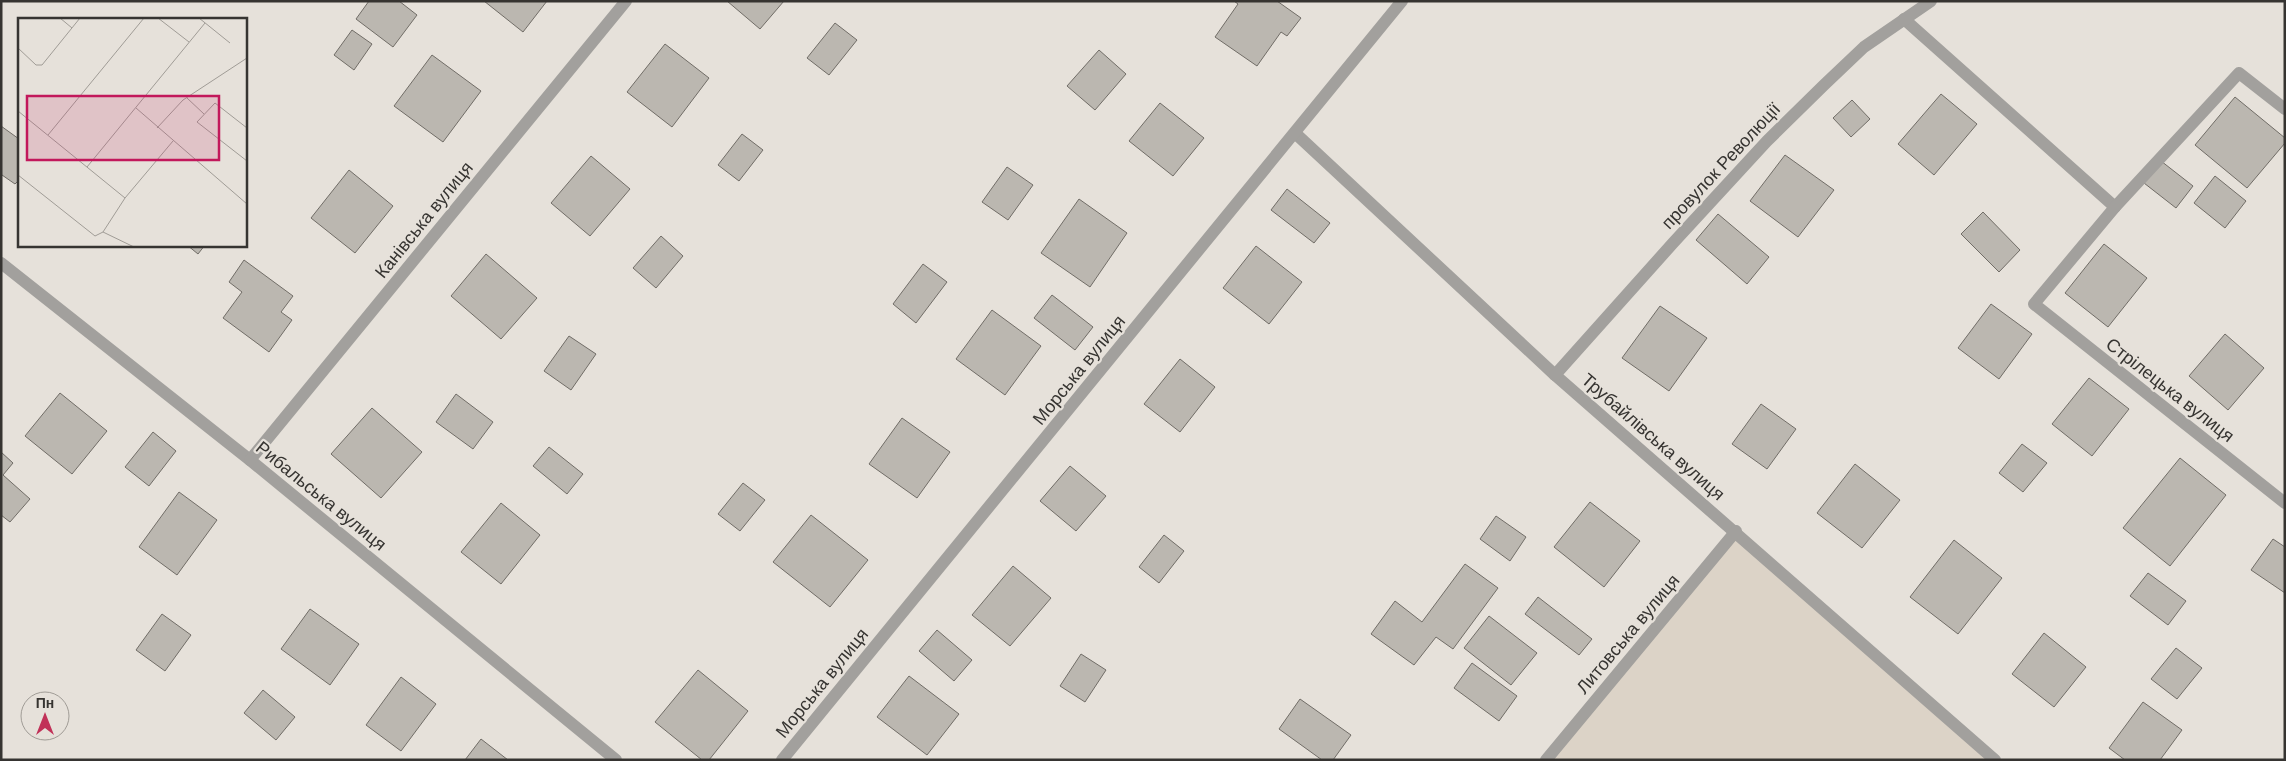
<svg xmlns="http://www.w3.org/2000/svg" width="2286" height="761" viewBox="0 0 2286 761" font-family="'DM Sans',sans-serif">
  <rect width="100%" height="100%" fill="#e6e1da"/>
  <polygon fill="#dcd3c7" points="1736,531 1995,760 1546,760"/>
  <g fill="#bbb7b0" stroke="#716d67">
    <polygon points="369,1 399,1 417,15 393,47 356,19"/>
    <polygon points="484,1 547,1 523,32"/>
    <polygon points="727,1 784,1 760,29"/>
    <polygon points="1234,1 1277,1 1301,18 1287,36 1281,32 1257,66 1215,37 1238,4"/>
    <polygon points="835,23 857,40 829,75 807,58"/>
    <polygon points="352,30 372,44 354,70 334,55"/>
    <polygon points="665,44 709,78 672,127 627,92"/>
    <polygon points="1099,50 1126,74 1095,110 1067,86"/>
    <polygon points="432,55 481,91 443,142 394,106"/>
    <polygon points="1941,94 1977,124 1934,175 1898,144"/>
    <polygon points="2235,97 2285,138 2285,143 2247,188 2195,145"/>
    <polygon points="1852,100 1870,119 1851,137 1833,118"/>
    <polygon points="1160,103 1204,138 1173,176 1129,141"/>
    <polygon points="1,126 19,139 19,180 15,184 2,175 1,177"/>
    <polygon points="742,134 763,150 739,181 718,165"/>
    <polygon points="1785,155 1834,190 1798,237 1750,201"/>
    <polygon points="591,156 630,189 590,236 551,203"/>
    <polygon points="2161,161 2193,186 2176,208 2144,183"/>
    <polygon points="1007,167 1033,185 1008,220 982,202"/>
    <polygon points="349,170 393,206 355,253 311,218"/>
    <polygon points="2215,176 2246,201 2225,228 2194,203"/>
    <polygon points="1287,189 1330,223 1314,243 1271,210"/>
    <polygon points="1079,199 1127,233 1090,287 1041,253"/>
    <polygon points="1983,212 2020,250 1999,272 1961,234"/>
    <polygon points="1718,214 1769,257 1747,284 1696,240"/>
    <polygon points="661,236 683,256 656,288 633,268"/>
    <polygon points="2104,244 2147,278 2108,327 2065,293"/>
    <polygon points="187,245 205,245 198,254"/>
    <polygon points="1256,246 1302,282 1269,324 1223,288"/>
    <polygon points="486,254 537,298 501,339 451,296"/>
    <polygon points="244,260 293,296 281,312 292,320 269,352 223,318 242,292 229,282"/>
    <polygon points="923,264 947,282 916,323 893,304"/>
    <polygon points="1052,295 1093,327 1075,350 1034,318"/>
    <polygon points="1991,304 2032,334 1999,379 1958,348"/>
    <polygon points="1660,306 1707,338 1669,391 1622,358"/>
    <polygon points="992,310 1041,346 1005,395 956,359"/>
    <polygon points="2225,334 2264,368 2228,410 2189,376"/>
    <polygon points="569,336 596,354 571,390 544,371"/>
    <polygon points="1180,359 1215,387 1180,432 1144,404"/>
    <polygon points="2089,378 2129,409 2092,456 2052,424"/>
    <polygon points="60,393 107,431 72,474 25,436"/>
    <polygon points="456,394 493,422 473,449 436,422"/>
    <polygon points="1761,404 1796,429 1767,469 1732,444"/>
    <polygon points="372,408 422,452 381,498 331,454"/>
    <polygon points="902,418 950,452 917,498 869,464"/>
    <polygon points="153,432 176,451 149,486 125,467"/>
    <polygon points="2022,444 2047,463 2023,492 1999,473"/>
    <polygon points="549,447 583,474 567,494 533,466"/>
    <polygon points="1,452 13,463 3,475 30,499 10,522 1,515"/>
    <polygon points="2180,458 2226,495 2170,566 2123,528"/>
    <polygon points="1855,464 1900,500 1862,548 1817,513"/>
    <polygon points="1070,466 1106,496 1076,531 1040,501"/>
    <polygon points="743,483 765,500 740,531 718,514"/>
    <polygon points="179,492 217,520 177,575 139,547"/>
    <polygon points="1590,502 1640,541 1604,587 1554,547"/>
    <polygon points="501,503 540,535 501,584 461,552"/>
    <polygon points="811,515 868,560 830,607 773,562"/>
    <polygon points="1496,516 1526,537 1510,561 1480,539"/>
    <polygon points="1164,535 1184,551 1159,583 1139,567"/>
    <polygon points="2273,539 2285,547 2285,593 2251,570"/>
    <polygon points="1954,540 2002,578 1958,634 1910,597"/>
    <polygon points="1465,564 1498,588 1453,649 1436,637 1414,665 1371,634 1395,601 1422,622"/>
    <polygon points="1013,566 1051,598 1010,646 972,615"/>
    <polygon points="2148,573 2186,601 2168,625 2130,596"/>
    <polygon points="1538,597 1592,639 1579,655 1525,614"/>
    <polygon points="310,609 359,644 330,685 281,649"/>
    <polygon points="162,614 191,635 165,671 136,650"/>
    <polygon points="1489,616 1537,653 1511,685 1464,648"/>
    <polygon points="937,630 972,660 954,681 919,651"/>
    <polygon points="2044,633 2086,667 2054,707 2012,674"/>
    <polygon points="2176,648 2202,668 2177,699 2151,679"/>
    <polygon points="1081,654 1106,670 1085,702 1060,686"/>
    <polygon points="1472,663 1517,696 1499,721 1454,688"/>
    <polygon points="698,670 748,711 709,760 702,760 655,722"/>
    <polygon points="909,676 959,714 927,755 877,717"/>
    <polygon points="401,677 436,704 401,751 366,725"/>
    <polygon points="263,690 295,717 276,740 244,713"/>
    <polygon points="1300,699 1351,735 1333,760 1322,760 1279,729"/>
    <polygon points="2143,702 2182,730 2160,760 2125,760 2109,748"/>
    <polygon points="481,739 508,760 465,760"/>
  </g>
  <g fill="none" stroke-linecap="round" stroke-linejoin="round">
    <g stroke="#a2a09d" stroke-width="12">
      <polyline points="1904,19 2115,207"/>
      <polyline points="2285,109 2239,73 2115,207 2034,304 2285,503"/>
      <polyline points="1295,133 1555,375 1995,760"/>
      <polyline points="1,263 250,460 616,760"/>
      <polyline points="1555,375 1673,243 1767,141 1824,85 1864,47 1931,1"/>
      <polyline points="250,460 626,1"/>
      <polyline points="782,760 1402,1"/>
      <polyline points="1546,760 1736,531"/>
    </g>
  </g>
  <g text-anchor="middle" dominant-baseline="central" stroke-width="4.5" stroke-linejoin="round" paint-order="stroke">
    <g font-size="18" fill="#363431" stroke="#e6e1da">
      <text transform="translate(1721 166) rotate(-47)">провулок Революції</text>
      <text transform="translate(424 220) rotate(-51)">Канівська вулиця</text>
      <text transform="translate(1079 370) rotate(-51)">Морська вулиця</text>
      <text transform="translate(2170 390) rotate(38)">Стрілецька вулиця</text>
      <text transform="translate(1653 437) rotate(41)">Трубайлівська вулиця</text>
      <text transform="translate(321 496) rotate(39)">Рибальська вулиця</text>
      <text transform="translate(1628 634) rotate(-50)">Литовська вулиця</text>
      <text transform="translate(822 683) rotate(-51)">Морська вулиця</text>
    </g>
  </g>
  <g transform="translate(18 18)">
    <rect width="229" height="229" fill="#e6e1da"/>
    <path fill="none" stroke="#a09c96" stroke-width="1" d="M 42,0 L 54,10M 140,0 L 171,24M 181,0 L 212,25M 0,30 L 18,47 L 24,47 L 62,0M 169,80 L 186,96M 118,90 L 229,186M 0,93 L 107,180M 139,110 L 165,82 L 229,40M 229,110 L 197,85 L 179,104 L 229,143M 30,117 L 126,0M 69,149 L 187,5M 0,157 L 77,218 L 85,214 L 116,229M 85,214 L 107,180 L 155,123"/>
    <path fill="#c2185b" fill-opacity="0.15" stroke="#c2185b" stroke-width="2.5" d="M 9,78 L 201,78 L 201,142 L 9,142 Z"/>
    <rect width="229" height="229" fill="none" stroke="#363431" stroke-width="2.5"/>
  </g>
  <rect width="2286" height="761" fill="none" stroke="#363431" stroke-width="5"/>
  <g transform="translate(45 716)"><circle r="24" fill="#e6e1da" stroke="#a09c96"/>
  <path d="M0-4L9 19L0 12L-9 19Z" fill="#c13158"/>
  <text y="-8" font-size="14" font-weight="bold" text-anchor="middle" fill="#363431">Пн</text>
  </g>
</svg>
